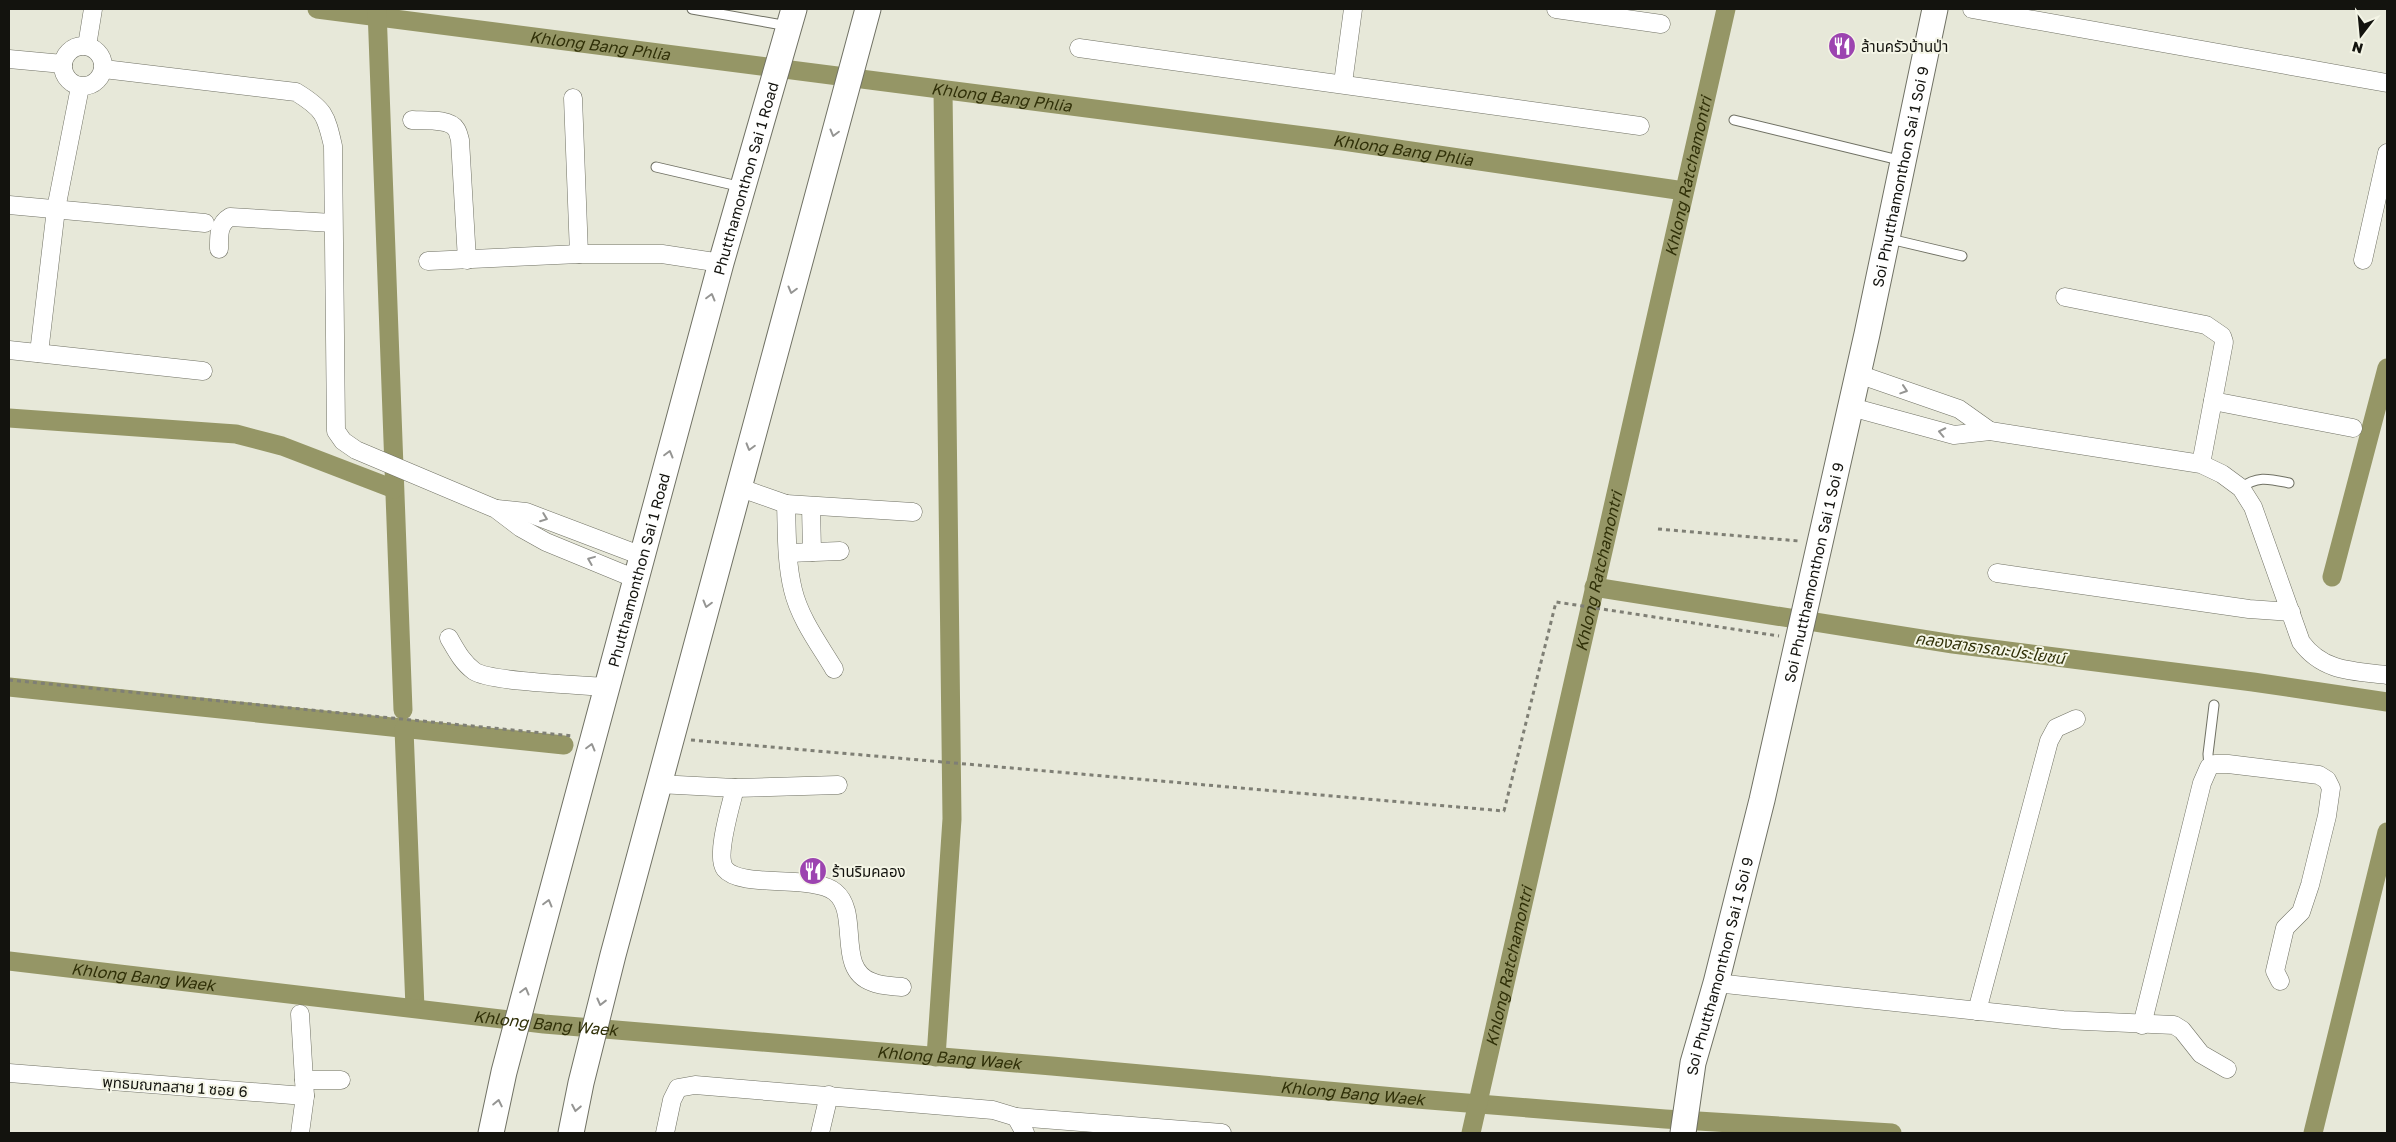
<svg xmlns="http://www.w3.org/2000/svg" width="2396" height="1142" viewBox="0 0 2396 1142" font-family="'Golos Text','Noto Sans Thai',sans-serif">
  <rect width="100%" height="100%" fill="#e7e8d9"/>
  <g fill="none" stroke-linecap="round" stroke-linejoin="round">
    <g stroke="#959666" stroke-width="19">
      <path id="s1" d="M 317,9 L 1343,141 L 1684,191"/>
      <polyline points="377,9 403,710"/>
      <polyline points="9,418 236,434 282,446 394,489"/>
      <polyline points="2332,577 2387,368"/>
      <polyline points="1594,587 1953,644 2253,682 2387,702"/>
      <polyline points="9,687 564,745"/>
      <polyline points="404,729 415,1008"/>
      <path id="s2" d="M 9,961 L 544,1024 L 1052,1066 L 1417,1099 L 1665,1119 L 1892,1133"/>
      <polyline points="936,1057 952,819 943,90"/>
      <path id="s3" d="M 1471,1133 L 1726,9"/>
      <polyline points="2313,1133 2387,832"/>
    </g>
    <g stroke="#707164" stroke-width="11">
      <g id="lane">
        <polyline points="692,9 788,26"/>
        <polyline points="1734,120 1903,161"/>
        <polyline points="656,167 742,187"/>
        <polyline points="1890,239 1962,256"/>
        <path d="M 2241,488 C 2257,475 2270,479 2289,483"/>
        <polyline points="2209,767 2208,754 2214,705"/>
      </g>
    </g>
    <g stroke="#707164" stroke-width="19">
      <g id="street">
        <polyline points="1556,9 1661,24"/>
        <polyline points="1972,9 2387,83"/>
        <circle cx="83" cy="66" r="20"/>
        <polyline points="87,46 93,9"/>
        <polyline points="1079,48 1640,126"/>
        <polyline points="9,59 63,64"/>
        <path d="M 104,69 L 296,92 C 324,109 326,115 333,146 L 336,431 L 343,441 L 356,450 L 496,509 L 521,528 L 546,542 L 636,579"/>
        <polyline points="1343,83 1353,9"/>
        <polyline points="573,98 579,254"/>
        <path d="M 412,120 C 424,121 449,118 456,129 C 458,131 459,137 460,140 L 467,260"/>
        <polyline points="9,205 205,223"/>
        <path d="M 219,249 C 219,236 218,224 230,217 L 333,223"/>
        <polyline points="2363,260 2387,153"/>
        <polyline points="428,261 579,254 662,254 721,263"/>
        <polyline points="2065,297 2206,325 2222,336 2224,342 2201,464"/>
        <polyline points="9,350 203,371"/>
        <polyline points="39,353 56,209 80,87"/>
        <polyline points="1858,374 1959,409 1990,431"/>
        <polyline points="2213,401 2353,428"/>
        <path d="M 1851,407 L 1954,435 L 1990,431 L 2201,464 L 2222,474 L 2241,488 L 2253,507 L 2301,642 C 2323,672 2353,671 2387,675"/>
        <path d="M 738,487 L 786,504 C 787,532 786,562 793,590 C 800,619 819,644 834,669"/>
        <polyline points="786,504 913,512"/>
        <polyline points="811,506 812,552"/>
        <polyline points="497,509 526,512 642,556"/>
        <polyline points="789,553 840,551"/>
        <polyline points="1997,573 2249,609 2291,612"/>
        <path d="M 449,638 C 456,650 462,662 474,671 C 490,682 582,685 607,687"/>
        <polyline points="658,784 735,788 838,785"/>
        <path d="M 735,788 C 731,805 715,856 725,869 C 741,889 813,874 835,892 C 861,913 835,969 872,982 C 881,986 893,986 902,987"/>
        <polyline points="1716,983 2063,1020 2174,1025 2182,1030 2201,1054 2227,1069"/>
        <polyline points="1977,1011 2049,741 2056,728 2076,719"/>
        <polyline points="2142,1025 2202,783 2209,767 2215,764 2228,764 2319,775 2327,780 2331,788 2327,816 2310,885 2301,912 2285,928 2275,971 2280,981"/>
        <polyline points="9,1073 305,1096"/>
        <polyline points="304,1080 341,1080"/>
        <polyline points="1016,1117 1025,1133"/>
        <polyline points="300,1133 305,1096 300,1014"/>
        <polyline points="665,1133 672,1100 678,1088 695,1085 993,1110 1016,1117 1222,1133"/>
        <polyline points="820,1133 829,1095"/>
      </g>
    </g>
    <g stroke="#707164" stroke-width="27">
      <g id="secondary">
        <path id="s4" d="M 491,1133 L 504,1072 L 536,951 L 721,263 L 794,9"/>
        <polyline points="571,1133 581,1083 613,955 868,9"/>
        <path id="s5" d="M 1683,1133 L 1693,1063 L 1716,983 L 1762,800 L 1867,334 L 1935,9"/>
      </g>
    </g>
    <g stroke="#7f7f75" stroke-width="3" stroke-dasharray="4 4" stroke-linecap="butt">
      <polyline points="1658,529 1799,541"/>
      <polyline points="9,680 573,736"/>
      <polyline points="691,740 1504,811 1556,602 1779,636"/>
    </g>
    <use href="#lane" stroke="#fff" stroke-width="9"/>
    <use href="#street" stroke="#fff" stroke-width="18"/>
    <use href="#secondary" stroke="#fff" stroke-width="25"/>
  </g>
  <defs><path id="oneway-chevron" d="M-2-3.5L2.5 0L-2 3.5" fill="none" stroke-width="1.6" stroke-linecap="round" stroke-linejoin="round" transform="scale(1.25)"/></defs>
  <g stroke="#959593">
    <use href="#oneway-chevron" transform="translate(834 133) rotate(105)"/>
    <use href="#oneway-chevron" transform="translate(792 290) rotate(105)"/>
    <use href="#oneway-chevron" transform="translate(711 297) rotate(-75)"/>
    <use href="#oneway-chevron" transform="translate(1904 390) rotate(18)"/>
    <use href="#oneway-chevron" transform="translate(1942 432) rotate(-168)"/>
    <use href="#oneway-chevron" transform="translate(750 447) rotate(106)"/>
    <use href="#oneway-chevron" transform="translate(669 454) rotate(-75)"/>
    <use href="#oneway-chevron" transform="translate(544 518) rotate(21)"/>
    <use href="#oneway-chevron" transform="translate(591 560) rotate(-158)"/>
    <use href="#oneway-chevron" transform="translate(707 604) rotate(105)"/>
    <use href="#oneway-chevron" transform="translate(591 747) rotate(-75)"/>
    <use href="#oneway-chevron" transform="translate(548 903) rotate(-75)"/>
    <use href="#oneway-chevron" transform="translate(525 991) rotate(-75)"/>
    <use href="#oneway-chevron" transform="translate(601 1002) rotate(104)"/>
    <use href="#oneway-chevron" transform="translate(498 1103) rotate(-78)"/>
    <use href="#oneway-chevron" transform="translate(576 1108) rotate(101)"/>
  </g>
  <defs>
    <g id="restaurant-disc" transform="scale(1.4375)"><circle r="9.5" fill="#9c44b0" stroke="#f4f5e6"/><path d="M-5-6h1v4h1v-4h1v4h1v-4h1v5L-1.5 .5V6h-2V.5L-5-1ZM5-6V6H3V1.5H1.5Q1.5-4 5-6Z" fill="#fff"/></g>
  </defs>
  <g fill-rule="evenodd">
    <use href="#restaurant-disc" x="1842" y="46"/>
    <use href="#restaurant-disc" x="813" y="871"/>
  </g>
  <g text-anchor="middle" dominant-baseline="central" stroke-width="4" stroke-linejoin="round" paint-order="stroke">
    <g font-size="15" fill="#13130e" stroke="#f4f5e6" text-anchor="start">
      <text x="1861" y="46">ล้านครัวบ้านป่า</text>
      <text x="832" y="871">ร้านริมคลอง</text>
    </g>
    <g font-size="15" fill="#13130e" stroke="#f4f5e6">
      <text stroke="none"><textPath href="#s5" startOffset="981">Soi Phutthamonthon Sai 1 Soi 9</textPath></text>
      <text stroke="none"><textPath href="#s4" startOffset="988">Phutthamonthon Sai 1 Road</textPath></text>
      <text stroke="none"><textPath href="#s4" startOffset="582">Phutthamonthon Sai 1 Road</textPath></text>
      <text stroke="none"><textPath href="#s5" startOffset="576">Soi Phutthamonthon Sai 1 Soi 9</textPath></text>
      <text stroke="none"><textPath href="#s5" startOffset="171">Soi Phutthamonthon Sai 1 Soi 9</textPath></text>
      <text transform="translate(175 1086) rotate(4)">พุทธมณฑลสาย 1 ซอย 6</text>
    </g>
    <g font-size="16" font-style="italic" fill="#303008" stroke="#f4f5e6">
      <text stroke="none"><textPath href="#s1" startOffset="285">Khlong Bang Phlia</textPath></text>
      <text stroke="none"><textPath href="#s1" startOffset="690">Khlong Bang Phlia</textPath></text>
      <text stroke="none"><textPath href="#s1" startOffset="1095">Khlong Bang Phlia</textPath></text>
      <text stroke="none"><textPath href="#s3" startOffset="981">Khlong Ratchamontri</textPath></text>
      <text stroke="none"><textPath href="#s3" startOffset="576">Khlong Ratchamontri</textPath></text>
      <text transform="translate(1990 648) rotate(8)">คลองสาธารณะประโยชน์</text>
      <text stroke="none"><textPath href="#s3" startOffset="171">Khlong Ratchamontri</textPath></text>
      <text stroke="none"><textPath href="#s2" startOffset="135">Khlong Bang Waek</textPath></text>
      <text stroke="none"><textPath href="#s2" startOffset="540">Khlong Bang Waek</textPath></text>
      <text stroke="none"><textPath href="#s2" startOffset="945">Khlong Bang Waek</textPath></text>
      <text stroke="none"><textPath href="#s2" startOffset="1350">Khlong Bang Waek</textPath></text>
    </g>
  </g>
  <rect width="2396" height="1142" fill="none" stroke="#13130e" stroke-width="20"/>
  <g transform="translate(2361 35) rotate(196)" stroke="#f4f5e6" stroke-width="4" paint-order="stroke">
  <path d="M0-4L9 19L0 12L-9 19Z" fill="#13130e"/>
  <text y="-8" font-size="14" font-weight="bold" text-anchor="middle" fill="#13130e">N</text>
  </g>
</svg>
